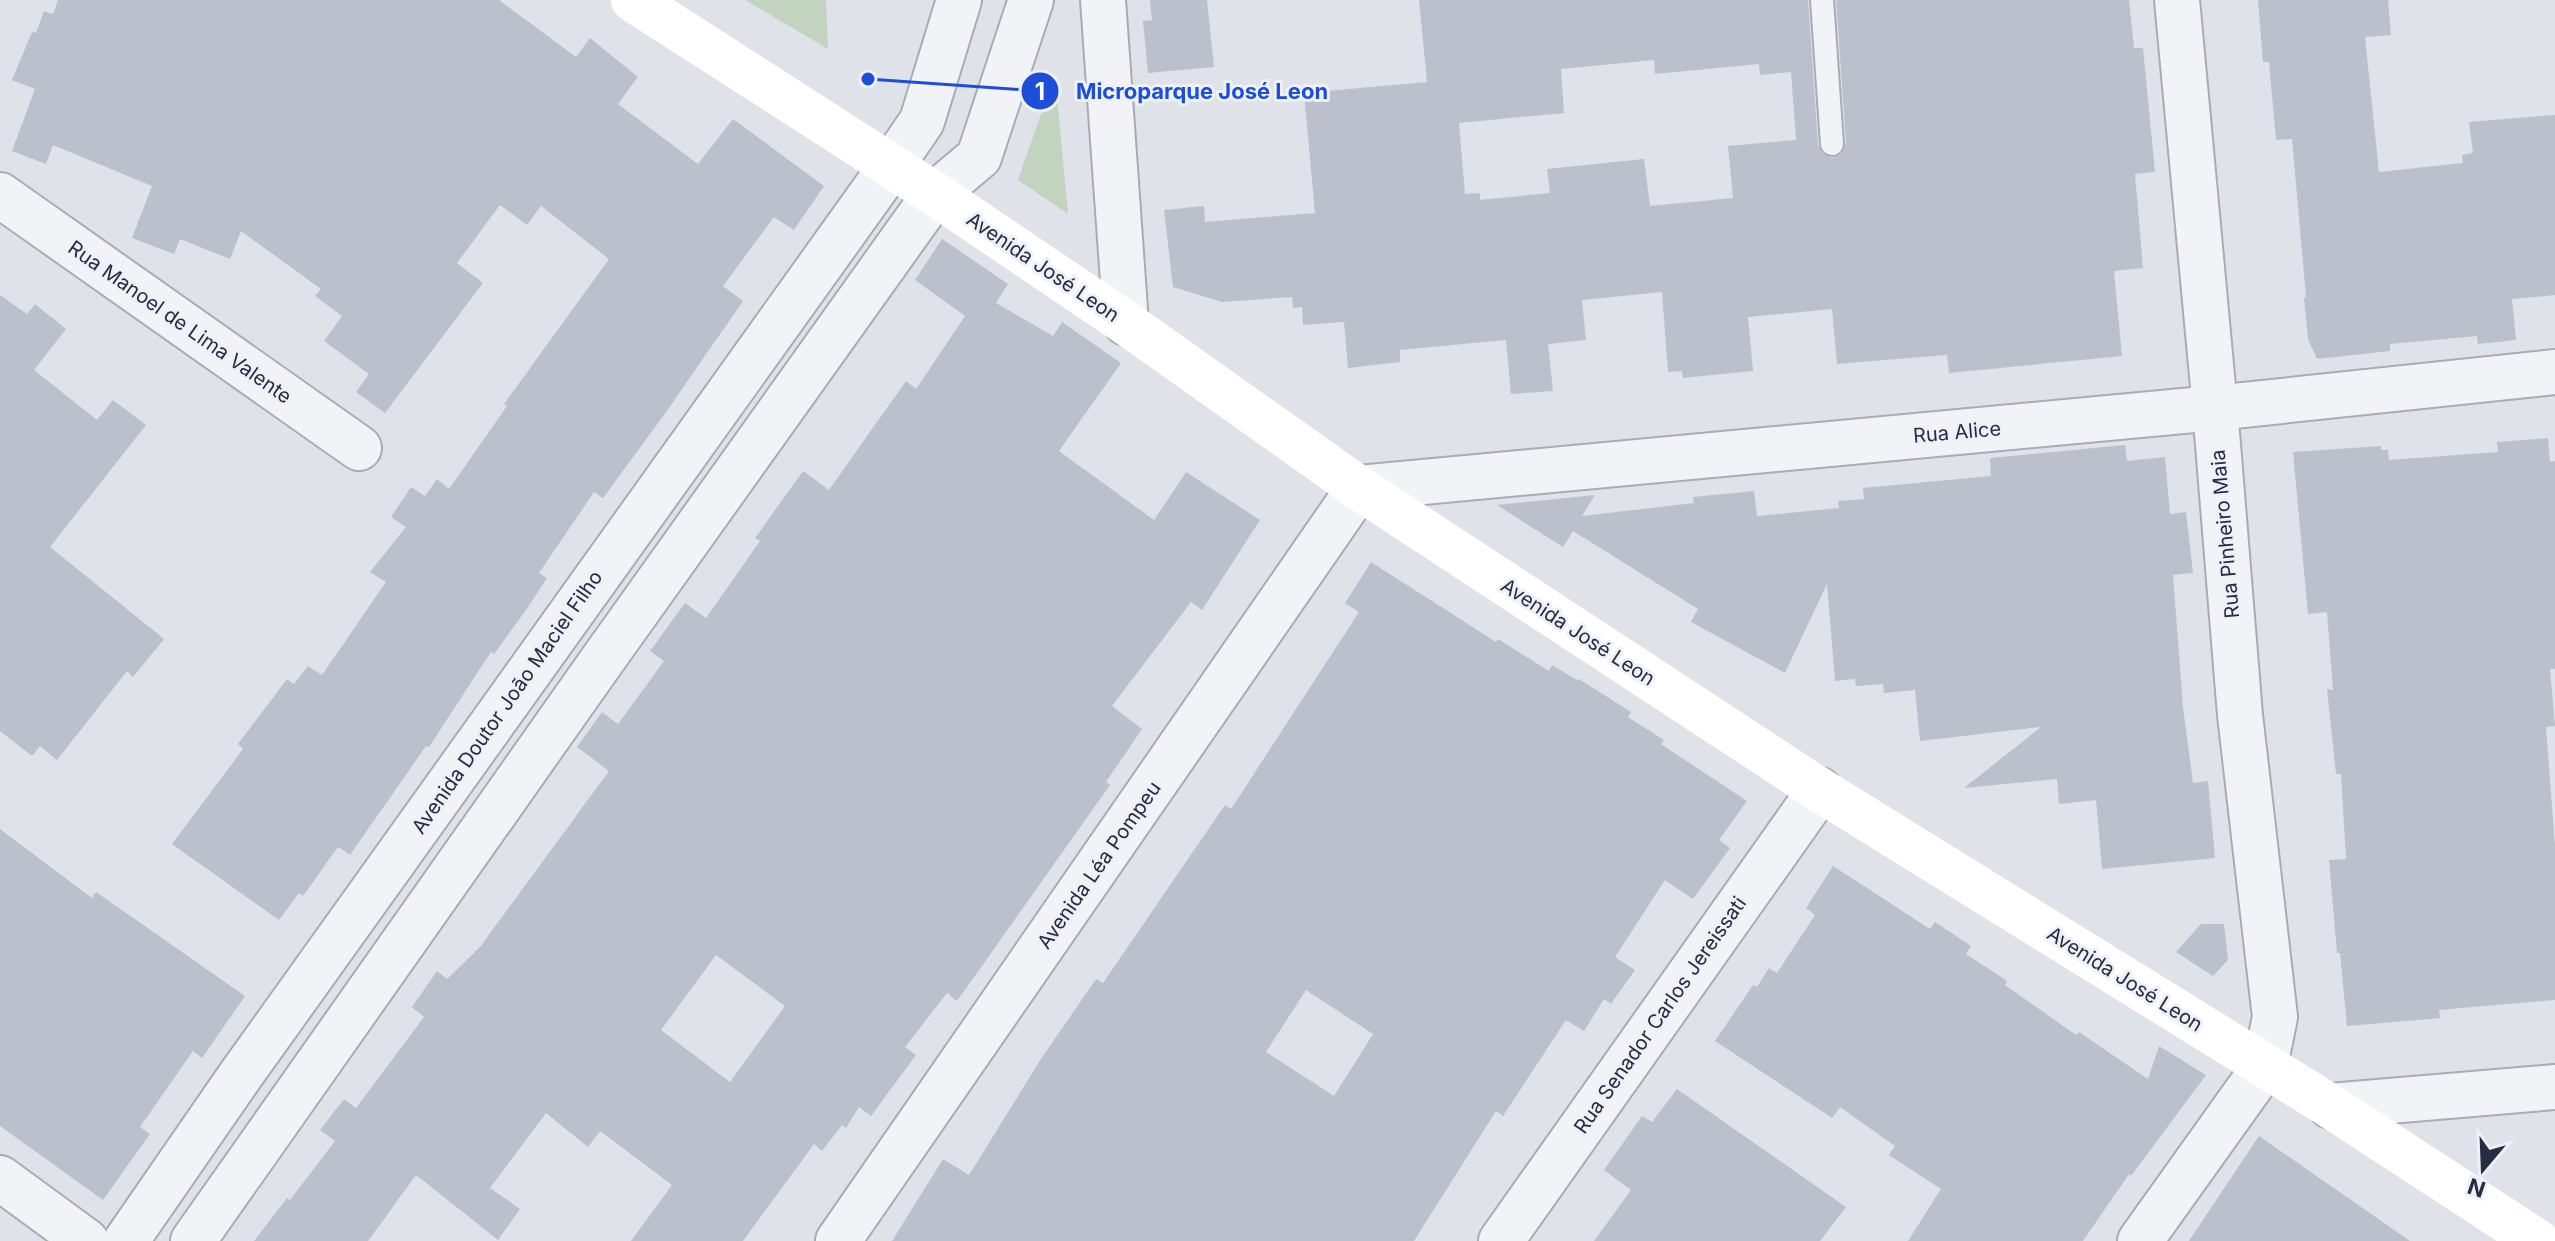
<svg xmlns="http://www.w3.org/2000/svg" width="2555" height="1241" viewBox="0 0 2555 1241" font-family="Inter,sans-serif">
  <rect width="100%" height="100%" fill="#dfe2e9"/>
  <g fill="#c2d4bf">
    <polygon points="745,0 826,0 828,49"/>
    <polygon points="1055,74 1068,214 1018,180"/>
  </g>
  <g fill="#bcc0cd" fill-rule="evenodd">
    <polygon points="58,0 499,0 576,57 590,38 638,77 618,104 698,164 733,119 824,186 794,230 774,217 723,286 743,301 664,415 603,498 594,492 539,573 547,578 526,610 494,654 491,652 429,747 426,746 350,855 338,847 303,896 299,893 279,920 172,844 243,749 238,744 287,679 294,684 308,666 322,675 386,582 370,572 406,527 391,517 411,487 425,496 437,479 449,489 507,406 504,404 609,259 541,206 527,225 500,205 457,263 483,283 385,413 356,392 369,374 324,341 342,316 315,296 321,289 241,231 230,259 180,239 174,254 132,238 152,186 53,145 46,164 12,151 35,89 12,80 32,32 36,33 44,11 53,14"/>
    <polygon points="1150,0 1207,0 1214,67 1148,73 1143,21 1152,20"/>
    <path d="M 1419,0 L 1808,0 L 1818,145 L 1821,152 L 1832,158 L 1840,155 L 1846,143 L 1836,0 L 2129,0 L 2134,48 L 2143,48 L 2155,172 L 2135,174 L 2143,268 L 2114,271 L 2122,356 L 1949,373 L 1947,355 L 1837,364 L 1832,309 L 1748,317 L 1753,371 L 1683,378 L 1682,371 L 1668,372 L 1662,292 L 1582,300 L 1586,340 L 1548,344 L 1553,391 L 1511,394 L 1506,340 L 1400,350 L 1400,362 L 1348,368 L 1344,322 L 1303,325 L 1302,307 L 1293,308 L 1292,297 L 1222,302 L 1173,287 L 1164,210 L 1204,206 L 1205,222 L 1315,213 L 1304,93 L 1427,82 ZM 1654,60 L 1655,74 L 1759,64 L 1760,75 L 1791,72 L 1796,140 L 1728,146 L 1733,198 L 1650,206 L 1644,159 L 1547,169 L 1550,193 L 1480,200 L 1480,193 L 1465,194 L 1459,123 L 1564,113 L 1561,69 Z"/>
    <polygon points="2258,0 2388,0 2391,35 2365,37 2379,172 2463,163 2462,155 2473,153 2469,122 2555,115 2555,295 2512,299 2516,340 2478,344 2477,336 2390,344 2390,351 2317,359 2308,339 2304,298 2306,297 2292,139 2276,140 2269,62 2263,62"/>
    <path d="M 942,239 L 1008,284 L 996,303 L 1053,336 L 1062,322 L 1121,363 L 1059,451 L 1154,520 L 1186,472 L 1260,520 L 1202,610 L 1191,602 L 1112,706 L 1142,729 L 1106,782 L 1110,785 L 957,1001 L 947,993 L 905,1047 L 916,1055 L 871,1116 L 859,1107 L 846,1128 L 842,1125 L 822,1151 L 814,1144 L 743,1241 L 631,1241 L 672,1185 L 600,1131 L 588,1147 L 546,1113 L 490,1188 L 520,1209 L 498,1240 L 416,1175 L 368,1241 L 254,1241 L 287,1198 L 290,1200 L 335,1141 L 320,1130 L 344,1099 L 356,1108 L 424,1017 L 412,1007 L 437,971 L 447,979 L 480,947 L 609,771 L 577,747 L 602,712 L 618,724 L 664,661 L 650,651 L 685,603 L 706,618 L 760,541 L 755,538 L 803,471 L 829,490 L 906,381 L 916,389 L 965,316 L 915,280 ZM 716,955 L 785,1006 L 730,1082 L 661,1030 Z"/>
    <polygon points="0,295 27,314 35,304 66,329 34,370 97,420 113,400 146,425 50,547 164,639 133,677 127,671 57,760 40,746 32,756 0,731"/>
    <polygon points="2548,438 2550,462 2555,461 2555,669 2550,669 2555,726 2546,727 2555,846 2555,1000 2439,1010 2440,1018 2347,1026 2340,953 2337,953 2329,860 2346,859 2341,774 2336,774 2327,689 2333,690 2327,612 2308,614 2293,452 2381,446 2381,450 2388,450 2389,460 2498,452 2497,442"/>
    <polygon points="2125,445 2127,461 2165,457 2170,514 2186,512 2193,573 2173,575 2183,707 2193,783 2208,781 2215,858 2102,869 2096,800 2059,804 2057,779 1964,788 2041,727 1920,741 1915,690 1884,693 1883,684 1856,686 1855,679 1835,681 1827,584 1785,673 1691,622 1698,609 1573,531 1563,547 1497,505 1595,495 1582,516 1694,503 1693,497 1754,491 1757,516 1839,508 1838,501 1864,499 1863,488 1991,476 1990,458"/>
    <path d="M 1371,562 L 1496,642 L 1498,639 L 1549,671 L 1552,665 L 1577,680 L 1579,679 L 1631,712 L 1628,717 L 1664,740 L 1661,744 L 1747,801 L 1719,840 L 1730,848 L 1693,899 L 1665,880 L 1615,957 L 1635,970 L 1611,1004 L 1604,999 L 1584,1031 L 1566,1020 L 1503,1116 L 1496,1111 L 1414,1241 L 892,1241 L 943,1159 L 969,1175 L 1041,1059 L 1096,979 L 1103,983 L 1225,805 L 1231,809 L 1359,612 L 1345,603 ZM 1306,990 L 1373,1034 L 1334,1096 L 1266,1052 Z"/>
    <polygon points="0,829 92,898 96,892 245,996 202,1058 193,1051 140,1127 150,1134 103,1200 0,1126"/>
    <polygon points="1833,866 1930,929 1935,922 1971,946 1966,954 2007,981 2005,985 2076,1035 2079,1032 2148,1079 2159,1046 2206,1075 2131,1176 2129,1174 2083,1241 1908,1241 1941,1189 1889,1155 1895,1146 1840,1107 1832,1118 1715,1041 1753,985 1757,987 1769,968 1777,973 1815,915 1806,908"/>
    <polygon points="2201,924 2224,924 2228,960 2213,976 2176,952"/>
    <polygon points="1677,1089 1846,1207 1820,1241 1594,1241 1631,1190 1604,1170 1642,1116 1652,1122"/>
    <polygon points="2259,1136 2410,1241 2189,1241"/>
  </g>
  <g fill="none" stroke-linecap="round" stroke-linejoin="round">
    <g stroke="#a8acb7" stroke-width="26">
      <polyline id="service" points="1822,0 1832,144"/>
    </g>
    <g stroke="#a8acb7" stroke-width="48">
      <g id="minor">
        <polyline points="1103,0 1126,323"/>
        <polyline points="892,165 922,121 959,0"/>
        <polyline points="935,194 979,157 1031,0"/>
        <polyline points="0,195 359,448"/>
        <polyline points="2330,1106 2555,1087"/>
        <polyline points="0,1178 86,1241"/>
        <polyline points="838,1241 1359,488 2215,408 2555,372"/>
        <polyline points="1501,1241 1820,790"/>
        <polyline points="2140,1241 2265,1066 2275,1017 2240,715 2215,408 2177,0"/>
      </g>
    </g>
    <g stroke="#a8acb7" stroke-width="48">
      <g id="tertiary">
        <polyline points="126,1241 240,1076 892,165"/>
        <polyline points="193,1241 601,662 935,194"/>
      </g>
    </g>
    <use href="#service" stroke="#f2f3f7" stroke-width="22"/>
    <use href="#minor" stroke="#f2f3f7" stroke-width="44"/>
    <use href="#tertiary" stroke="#f2f3f7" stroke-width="44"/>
    <polyline stroke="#fff" stroke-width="44" points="633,0 935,194 1126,323 1359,488 1820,790 2330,1106 2537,1241"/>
  </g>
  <g text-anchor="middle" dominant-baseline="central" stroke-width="6" stroke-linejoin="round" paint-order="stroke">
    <g font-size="20" fill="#262d42" stroke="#eef1f7">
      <text transform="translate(1043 267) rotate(34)">Avenida José Leon</text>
      <text transform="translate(180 322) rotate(35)">Rua Manoel de Lima Valente</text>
      <text transform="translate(1957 432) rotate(-5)">Rua Alice</text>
      <text transform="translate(2225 534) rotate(-95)">Rua Pinheiro Maia</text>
      <text transform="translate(1578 632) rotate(33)">Avenida José Leon</text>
      <text transform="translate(507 702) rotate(-55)">Avenida Doutor João Maciel Filho</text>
      <text transform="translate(1099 865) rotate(-55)">Avenida Léa Pompeu</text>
      <text transform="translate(2125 979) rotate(32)">Avenida José Leon</text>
      <text transform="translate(1660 1015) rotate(-55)">Rua Senador Carlos Jereissati</text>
    </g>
  </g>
  <path fill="none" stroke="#1d4ed8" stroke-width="3" d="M868 79L1040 91"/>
  <g fill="#1d4ed8" stroke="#eef1f7" stroke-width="3">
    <circle cx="868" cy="79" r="8"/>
    <circle cx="1040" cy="91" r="20"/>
  </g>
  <g font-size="24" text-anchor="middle" font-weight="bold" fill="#fff">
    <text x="1040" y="100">1</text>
  </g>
  <g font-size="22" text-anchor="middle" font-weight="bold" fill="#1d4ed8" stroke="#eef1f7" stroke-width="6" stroke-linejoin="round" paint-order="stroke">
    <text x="1202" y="99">Microparque José Leon</text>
  </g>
  <g transform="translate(2483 1169) rotate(199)" stroke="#eef1f7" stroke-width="6" paint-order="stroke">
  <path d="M0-6L14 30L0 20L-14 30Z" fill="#262d42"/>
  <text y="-12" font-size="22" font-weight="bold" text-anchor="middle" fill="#262d42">N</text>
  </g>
</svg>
